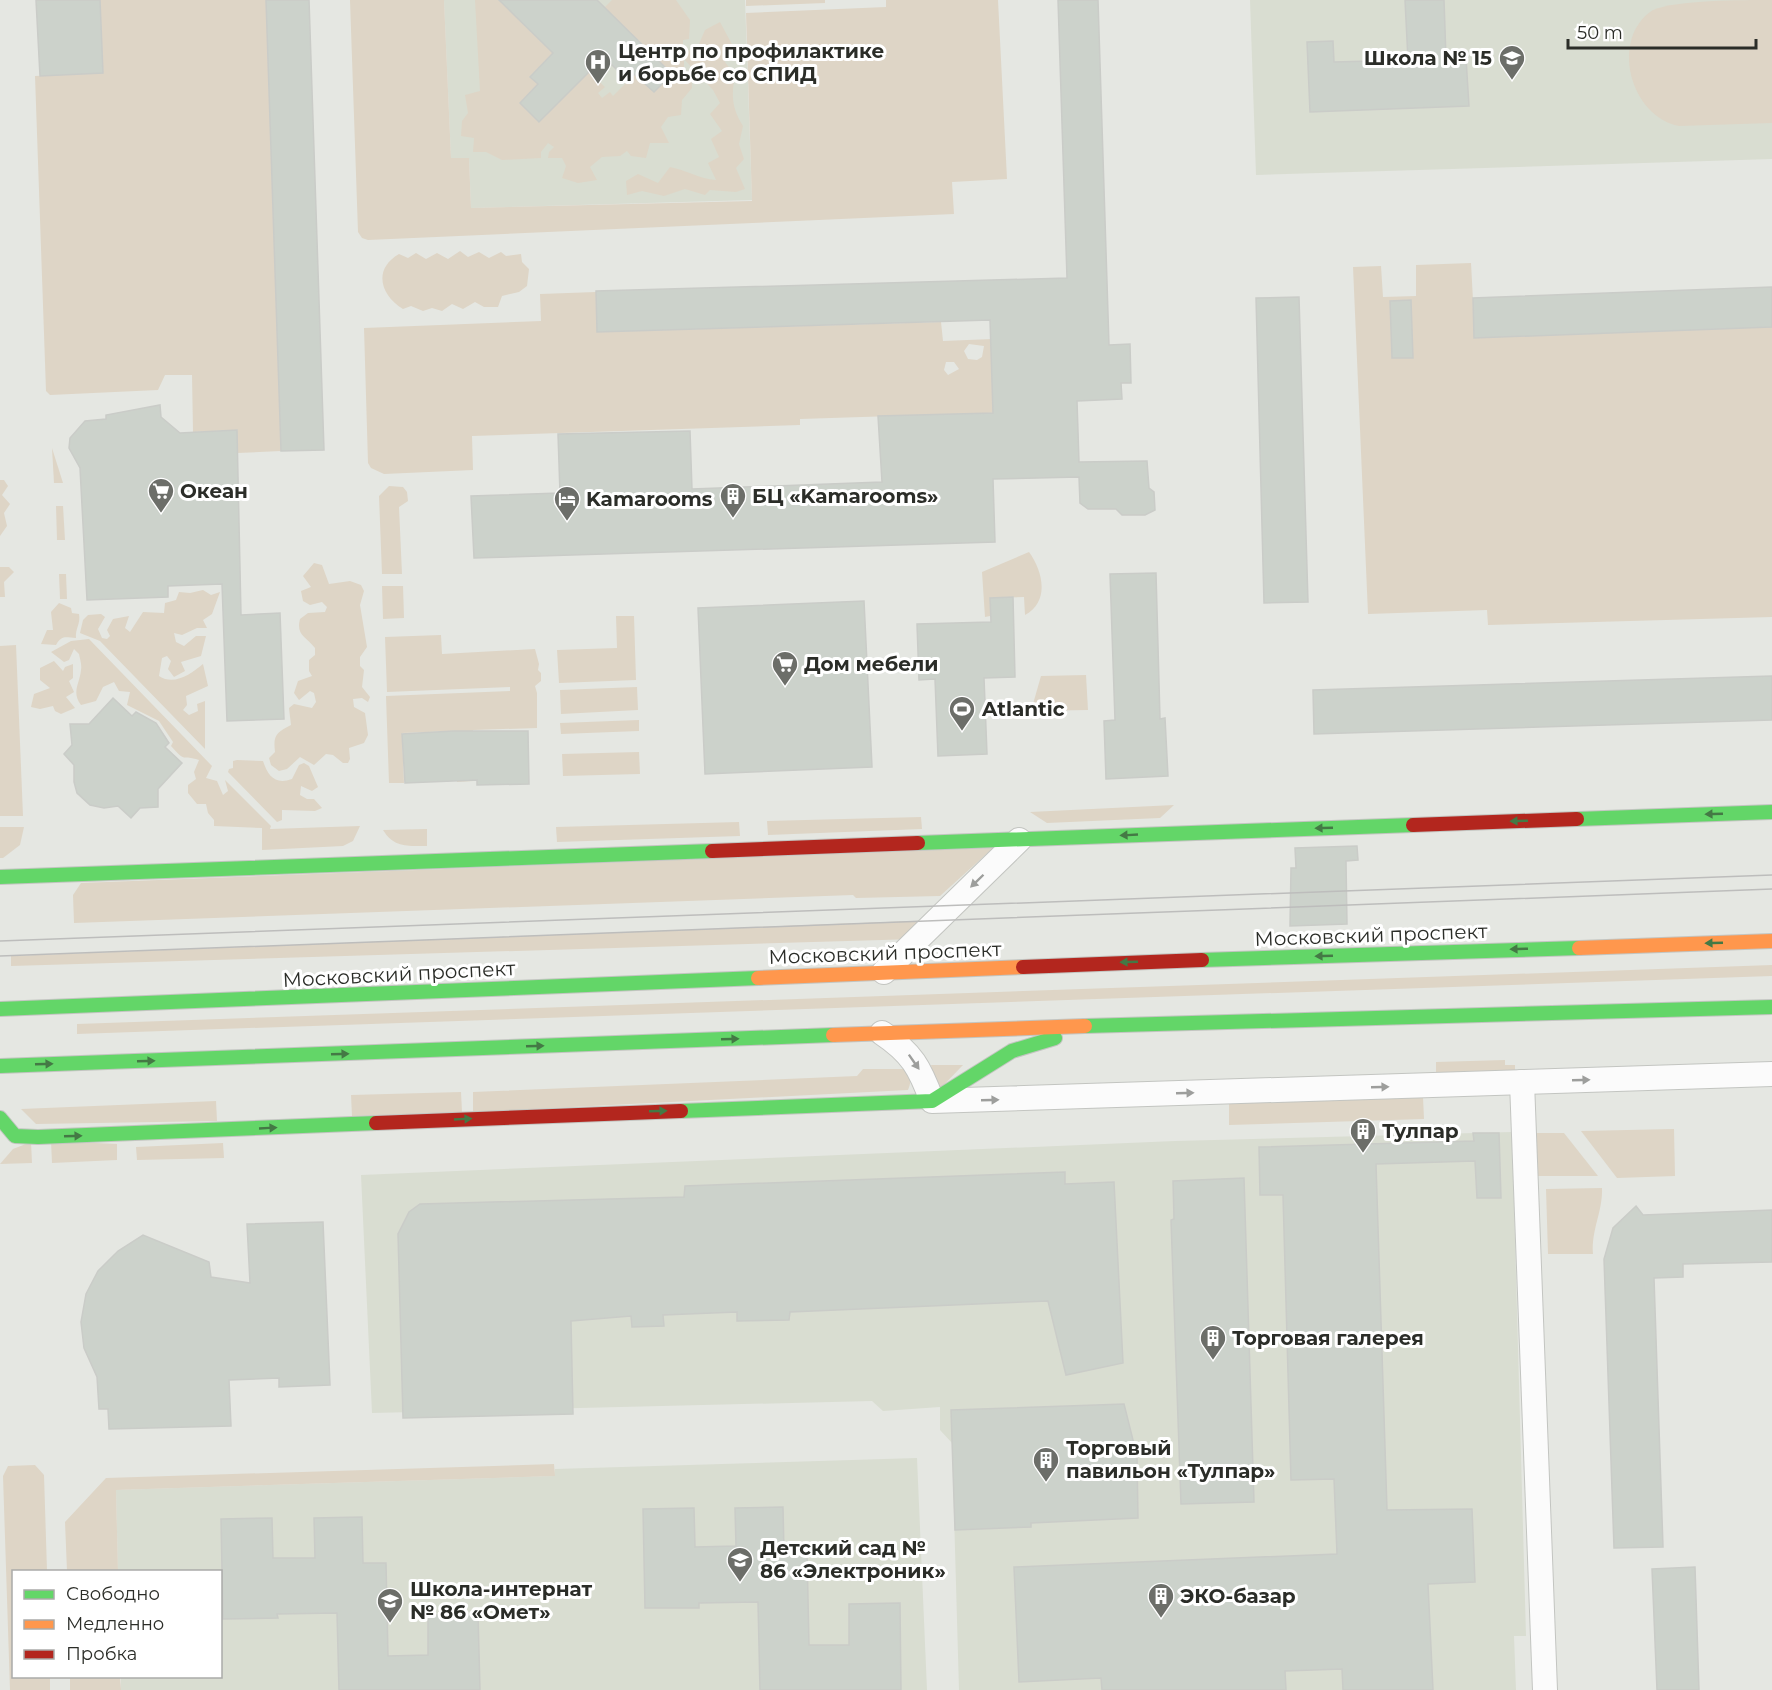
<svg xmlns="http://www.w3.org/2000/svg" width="1772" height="1690" viewBox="0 0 1772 1690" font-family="Montserrat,sans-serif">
  <rect width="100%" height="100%" fill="#e5e7e2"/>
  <g fill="#d9ddd1">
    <polygon points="444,0 745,0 752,200 471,208 469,158 451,158"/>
    <polygon points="1250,0 1772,0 1772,159 1256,175"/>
    <polygon points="1512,1132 1526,1636 1514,1636 1516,1690 959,1690 952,1443 940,1430 940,1407 883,1411 872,1401 372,1413 361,1175 1175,1141"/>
    <polygon points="917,1458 927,1690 121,1690 121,1677 220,1676 220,1572 118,1571 116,1490 554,1476 555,1469"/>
  </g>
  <g fill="#ded5c6" fill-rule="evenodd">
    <polygon points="100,0 266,0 281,451 237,453 236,430 193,432 192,375 165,375 158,390 50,395 46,391 35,76 103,73"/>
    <polygon points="350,0 444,0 451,158 469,158 471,208 752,201 746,13 886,7 886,0 998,0 1007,179 952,182 954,214 368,240 362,238 358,232"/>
    <path d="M 475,0 L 499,0 L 540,41 L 548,33 L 561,45 L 530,76 L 538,84 L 520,103 L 539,122 L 589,72 L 605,87 L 598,93 L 602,98 L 610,92 L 613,96 L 635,74 L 654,92 L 672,74 L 619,21 L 595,17 L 612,0 L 676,0 L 690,20 L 689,39 L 683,40 L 683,55 L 689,50 L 695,56 L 703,53 L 699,44 L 705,30 L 720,22 L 735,50 L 723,59 L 735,76 C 731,95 732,109 743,126 L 739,144 L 744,159 L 736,168 L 745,189 L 736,192 L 710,190 L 705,195 L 685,189 L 664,196 L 642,191 L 627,195 L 626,181 L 638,174 L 658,183 L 670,167 C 687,170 699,179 716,180 L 708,163 L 719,157 L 711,139 L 722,131 L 710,114 L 720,103 L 713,90 L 684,59 L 684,70 L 691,73 L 692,88 L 682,100 L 681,115 L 668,117 L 661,127 L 669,143 L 650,143 L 646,158 L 631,156 L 627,151 L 620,156 L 602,157 L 590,167 L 597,180 L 578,183 L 562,178 L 566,166 L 562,158 L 548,158 L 549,152 L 554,147 L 548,143 L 541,152 L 541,158 L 502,160 L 486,152 L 473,152 L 474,138 L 461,136 L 462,121 L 468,113 L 465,95 L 480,91 Z"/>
    <polygon points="746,0 825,0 825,3 746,6"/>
    <path d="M 1772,0 L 1772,123 L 1679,126 C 1630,117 1609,38 1653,10 C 1676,0 1743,0 1772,0 Z"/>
    <path d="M 460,251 L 468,257 L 479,252 L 489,258 L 501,252 L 506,256 L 521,254 L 522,262 L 529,269 L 527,286 L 519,292 L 502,296 L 498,307 L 484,307 L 475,302 L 463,309 L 452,304 L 442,311 L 432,308 L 423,311 L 411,306 L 403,309 C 380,295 373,269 399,254 L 408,258 L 416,253 L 426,259 L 437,253 L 448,259 Z"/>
    <path d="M 1471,263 L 1475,338 L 1772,327 L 1772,617 L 1488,625 L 1487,610 L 1368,614 L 1353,267 L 1381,266 L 1383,297 L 1416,296 L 1416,265 ZM 1411,300 L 1413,358 L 1392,358 Z"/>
    <path d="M 596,292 L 598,332 L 941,322 L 943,341 L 1017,338 L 1020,412 L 800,419 L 800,425 L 472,436 L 473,470 L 384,474 L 371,468 L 368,463 L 364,328 L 541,321 L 540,294 ZM 969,344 L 984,346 L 982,357 L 977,360 L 968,359 L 964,351 ZM 946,362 L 954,362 L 959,369 L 948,375 L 944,370 Z"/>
    <polygon points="52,448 63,483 54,483"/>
    <polygon points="0,480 4,480 8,486 2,495 10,504 4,513 7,526 0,536"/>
    <polygon points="389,486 403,487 407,492 408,501 399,507 402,574 382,574 379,496"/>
    <polygon points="56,506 63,506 65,540 57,540"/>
    <path d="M 1029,552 C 1043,571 1050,602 1025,615 L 1024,597 L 990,598 L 990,616 L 985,617 L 982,572 Z"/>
    <path d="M 314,563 L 322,565 L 329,584 L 350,581 L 361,585 L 364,591 L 360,605 L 367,647 L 360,657 L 360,666 L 364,670 L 362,687 L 370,697 L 368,702 L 362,698 L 353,699 L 354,707 L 365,713 L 368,735 L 364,743 L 349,748 L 350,759 L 348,763 L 343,763 L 333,755 L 326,754 L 314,765 L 300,757 L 287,769 L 279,771 L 271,765 L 269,758 L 275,752 C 273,735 276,733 291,725 L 289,708 L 294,704 L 312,708 L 316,702 L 314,693 L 310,691 L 299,700 L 294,693 L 298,681 L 312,676 L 309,671 L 309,660 L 315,655 L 315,648 C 305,636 296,635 300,619 L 308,613 L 325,612 L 327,607 L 322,602 L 310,605 L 303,601 L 301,591 L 311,587 L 303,576 Z"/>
    <polygon points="0,567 9,567 14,572 4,582 5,597 0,597"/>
    <polygon points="59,574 66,574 67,599 60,599"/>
    <polygon points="382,586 403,586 404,618 383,619"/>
    <path d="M 203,590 L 211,595 L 220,592 L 212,614 L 203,620 L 207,628 L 197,628 L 182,635 L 174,633 L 176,642 L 184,646 L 196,636 L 206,636 L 201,656 L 181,662 L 185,671 L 174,677 L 168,669 L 171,661 L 167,656 L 162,658 L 159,676 C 174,686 191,674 203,664 L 208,686 L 186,696 L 187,705 L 183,710 L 189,715 L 198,711 L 197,704 L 205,701 L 205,749 L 100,641 L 80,633 L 83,620 L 88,615 L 101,614 L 105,617 L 98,629 L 102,638 L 107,639 L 110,636 L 107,630 L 113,619 L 129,616 L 125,628 L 130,632 L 143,612 L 164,613 L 165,603 L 176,600 L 179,592 L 190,593 Z"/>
    <path d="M 59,603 L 71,608 L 72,613 L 79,614 C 81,623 75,629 76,638 C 67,638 62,634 56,645 L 41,644 L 47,630 L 53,630 L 51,612 Z"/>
    <polygon points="616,616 634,616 636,680 559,683 557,650 617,648"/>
    <polygon points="441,635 442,654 535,649 539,664 538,670 541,673 541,681 535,686 537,693 537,728 473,730 474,781 457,782 454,731 402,733 404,783 389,783 386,696 510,691 510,687 387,692 385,637"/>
    <path d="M 89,639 L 212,766 L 206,778 L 217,781 L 223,795 L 228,791 L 225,780 L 271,826 L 270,829 L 360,826 L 353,841 L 343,846 L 262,850 L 262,828 L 214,826 L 214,820 L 208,813 L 206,804 L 197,804 L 188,793 L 188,785 L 196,779 L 194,772 L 199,760 C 181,754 187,764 171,746 L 173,742 L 159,721 L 127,705 L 130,692 L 119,691 L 114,682 L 103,687 L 96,701 L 81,705 C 71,692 80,683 81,670 C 82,665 80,659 79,654 L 74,649 L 69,660 L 64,662 L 51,652 L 71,641 Z"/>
    <polygon points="16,645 23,816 0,816 0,646"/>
    <polygon points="54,661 63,671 65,667 73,664 73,678 69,681 74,692 66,697 75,708 61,714 55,711 53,706 40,709 31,707 34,694 50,688 40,680 40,668"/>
    <polygon points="1086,675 1088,710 1031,711 1041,676"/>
    <polygon points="637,687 638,710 561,714 560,690"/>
    <polygon points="639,720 639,731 561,734 560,723"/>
    <polygon points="639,752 640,774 563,776 562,754"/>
    <path d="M 237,760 L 263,761 C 268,776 275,785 292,779 L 299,765 L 304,763 L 309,766 L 318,787 L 312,791 L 301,786 L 300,795 L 307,799 L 314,799 L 322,808 L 315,811 L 282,810 L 282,820 L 277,822 L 228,772 L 229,769 L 233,768 L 233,761 Z"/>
    <polygon points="1174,805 1160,818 1047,823 1030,812"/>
    <polygon points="921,817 922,829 768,835 767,821"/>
    <polygon points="739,822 740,836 557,842 556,827"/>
    <polygon points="0,827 24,827 20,845 3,858 0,858"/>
    <path d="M 427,829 L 427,846 C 408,846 394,848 383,830 Z"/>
    <polygon points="993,848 940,896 856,898 853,895 74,923 73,895 81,883"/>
    <polygon points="937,920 916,939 11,966 11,956"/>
    <polygon points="1772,965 1772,976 77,1034 77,1024"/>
    <polygon points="1505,1060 1505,1065 1515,1065 1515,1075 1436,1077 1436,1062"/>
    <polygon points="931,1065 963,1065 937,1092"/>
    <path d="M 863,1069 L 906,1069 C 910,1077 912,1081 908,1090 L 473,1112 L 473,1092 L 857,1076 Z"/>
    <polygon points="461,1092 462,1112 352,1116 351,1095"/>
    <polygon points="1423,1097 1424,1119 1229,1125 1229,1103"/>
    <polygon points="216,1101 217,1121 36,1124 21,1109"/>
    <polygon points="1674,1129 1675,1176 1617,1178 1581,1131"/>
    <polygon points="1533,1133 1564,1133 1598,1176 1535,1176"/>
    <polygon points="51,1141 117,1144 117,1160 52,1163"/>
    <polygon points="31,1142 32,1163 0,1164 13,1149"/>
    <polygon points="223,1143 224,1158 137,1160 136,1147"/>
    <path d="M 1602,1188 C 1603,1211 1591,1230 1593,1254 L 1548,1254 L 1546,1189 Z"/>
    <polygon points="554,1464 555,1476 116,1490 118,1571 67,1571 65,1522 106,1478"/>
    <polygon points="35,1465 44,1475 47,1571 14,1572 14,1676 50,1677 50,1690 10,1690 3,1476 8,1466"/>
    <polygon points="70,1677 120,1677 121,1690 70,1690"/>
  </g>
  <g fill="#ccd2cb" stroke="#caccc8" stroke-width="1.5">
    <polygon points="36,0 100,0 103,73 40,76"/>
    <polygon points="266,0 309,0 324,450 281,451"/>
    <polygon points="499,0 597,0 672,74 654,92 634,74 628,81 604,57 539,122 520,103 538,84 530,77 553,53"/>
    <polygon points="1058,0 1098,0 1109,345 1130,344 1131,383 1121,383 1122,399 1077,401 1079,462 1147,461 1149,488 1154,492 1155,510 1145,515 1122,515 1116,509 1088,509 1080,503 1079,477 993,479 995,542 474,558 471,496 560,493 558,434 690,431 692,489 882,482 878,416 993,413 990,320 597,332 596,291 1067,278"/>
    <polygon points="1405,0 1444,0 1446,58 1466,58 1469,106 1310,112 1307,42 1333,41 1334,62 1408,60"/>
    <polygon points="1772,287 1772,327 1474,338 1473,298"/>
    <polygon points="1299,297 1308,602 1264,603 1256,298"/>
    <polygon points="1411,300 1413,358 1392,358 1390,301"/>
    <polygon points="160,405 161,417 180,433 237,430 241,615 280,613 284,719 227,721 222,584 168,586 168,597 87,600 80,468 69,448 70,438 85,421 106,419 106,415"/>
    <polygon points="1156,573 1160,719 1165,718 1168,776 1106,779 1104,721 1115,720 1110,574"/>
    <polygon points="1013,597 1015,677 984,678 987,754 938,756 935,679 919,680 917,624 991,622 990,598"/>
    <polygon points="864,601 872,767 705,774 698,608"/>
    <polygon points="1772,676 1772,720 1314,734 1313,690"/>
    <polygon points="113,698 132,716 136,712 156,723 169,743 165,747 182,763 158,789 158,807 140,808 131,818 118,806 104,808 90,805 77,793 74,782 74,765 64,754 72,745 70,724 89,724"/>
    <polygon points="454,731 528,731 529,784 477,785 477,780 405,783 402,734"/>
    <polygon points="1357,846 1358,860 1346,861 1347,924 1290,926 1291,868 1296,868 1295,848"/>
    <polygon points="1473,1133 1499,1133 1501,1198 1477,1198 1475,1161 1376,1164 1387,1510 1472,1509 1475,1582 1428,1584 1433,1690 1343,1690 1342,1669 1285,1671 1286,1690 1102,1690 1101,1678 1019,1682 1014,1567 1337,1554 1334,1479 1291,1480 1283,1195 1260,1195 1259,1147 1474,1141"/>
    <polygon points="1065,1172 1065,1184 1114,1182 1123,1363 1066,1375 1048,1301 790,1312 789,1320 737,1321 737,1312 663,1315 664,1326 632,1327 631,1316 571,1321 573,1414 403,1418 398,1234 409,1212 420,1204 684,1197 685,1186"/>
    <polygon points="1244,1178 1254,1502 1181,1504 1171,1220 1174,1219 1173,1181"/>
    <polygon points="1636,1206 1643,1215 1772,1210 1772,1262 1683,1264 1683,1277 1654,1278 1663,1547 1614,1548 1604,1259 1613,1228"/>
    <polygon points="323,1222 330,1385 279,1387 279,1378 229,1380 231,1426 109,1429 108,1409 99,1409 97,1377 84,1348 81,1322 86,1294 98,1271 118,1251 143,1235 209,1262 211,1277 250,1283 247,1224"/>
    <polygon points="1124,1404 1137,1456 1138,1518 1031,1523 1031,1527 955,1530 951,1410"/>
    <polygon points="783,1507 784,1552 807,1552 809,1645 849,1645 849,1604 900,1603 901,1690 760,1690 758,1602 699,1603 699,1608 645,1608 643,1509 694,1508 695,1547 736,1546 735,1508"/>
    <polygon points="362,1517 363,1563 386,1563 388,1656 428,1655 428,1615 478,1614 480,1690 339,1690 337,1613 277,1614 278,1618 223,1619 221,1519 272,1518 273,1558 315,1558 314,1518"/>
    <polygon points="1695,1567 1699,1690 1657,1690 1652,1569"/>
  </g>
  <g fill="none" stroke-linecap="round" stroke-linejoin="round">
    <g stroke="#c3c5c1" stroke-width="26">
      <g id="street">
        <polyline points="884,972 1019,840"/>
        <path d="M 882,1033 C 912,1053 920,1068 932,1101 L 1772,1074"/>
        <polyline points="1522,1082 1545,1690"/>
      </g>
    </g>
    <g stroke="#c3c5c1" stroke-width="16">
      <g id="fast">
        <polyline points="1577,819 1772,812"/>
        <polyline points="918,843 1413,825"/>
        <polyline points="0,877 712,851"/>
        <polyline points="1202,960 1579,948"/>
        <polyline points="0,1009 758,978"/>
        <polyline points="1085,1026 1772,1007"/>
        <polyline points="0,1066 833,1035"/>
        <polyline points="681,1111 932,1101 1012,1051 1055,1038"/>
        <polyline points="0,1118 15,1136 38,1137 376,1123"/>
      </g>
    </g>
    <g stroke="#c3c5c1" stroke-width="16">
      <g id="slow">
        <polyline points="1579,948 1772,941"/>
        <polyline points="758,978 1023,967"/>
        <polyline points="833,1035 1085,1026"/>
      </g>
    </g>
    <g stroke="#c3c5c1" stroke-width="16">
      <g id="jam">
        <polyline points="1413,825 1577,819"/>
        <polyline points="712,851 918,843"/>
        <polyline points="1023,967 1202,960"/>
        <polyline points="376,1123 681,1111"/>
      </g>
    </g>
    <use href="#street" stroke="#fbfbfb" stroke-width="24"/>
    <use href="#fast" stroke="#63d668" stroke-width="14"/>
    <use href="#slow" stroke="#ff974d" stroke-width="14"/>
    <use href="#jam" stroke="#b3261e" stroke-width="14"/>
    <g stroke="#bdbdbc" stroke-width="1.5">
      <polyline points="0,941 1772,875"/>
      <polyline points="0,956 1772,889"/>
    </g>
  </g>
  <defs><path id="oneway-solid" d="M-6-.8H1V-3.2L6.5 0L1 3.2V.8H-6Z" transform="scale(1.5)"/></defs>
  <g fill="#447945">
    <use href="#oneway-solid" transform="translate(1714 814) rotate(178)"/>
    <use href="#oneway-solid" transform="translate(1519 821) rotate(178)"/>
    <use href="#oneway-solid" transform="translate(1324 828) rotate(178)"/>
    <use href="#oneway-solid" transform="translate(1129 835) rotate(177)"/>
    <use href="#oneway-solid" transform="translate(1714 943) rotate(178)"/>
    <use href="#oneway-solid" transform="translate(1519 949) rotate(178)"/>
    <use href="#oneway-solid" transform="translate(1324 956) rotate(178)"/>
    <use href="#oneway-solid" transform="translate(1129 962) rotate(178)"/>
    <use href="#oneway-solid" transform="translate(730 1039) rotate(-2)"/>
    <use href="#oneway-solid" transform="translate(535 1046) rotate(-2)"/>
    <use href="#oneway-solid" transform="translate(340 1054) rotate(-2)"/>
    <use href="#oneway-solid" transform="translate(146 1061) rotate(-2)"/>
    <use href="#oneway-solid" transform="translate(44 1064) rotate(-2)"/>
    <use href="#oneway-solid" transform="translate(658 1111) rotate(-2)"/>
    <use href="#oneway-solid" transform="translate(463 1119) rotate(-3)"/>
    <use href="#oneway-solid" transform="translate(268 1128) rotate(-3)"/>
    <use href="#oneway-solid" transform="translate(73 1136) rotate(-2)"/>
  </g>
  <g fill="#9d9e9c">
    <use href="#oneway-solid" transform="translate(977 881) rotate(136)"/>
    <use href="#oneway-solid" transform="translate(914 1062) rotate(55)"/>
    <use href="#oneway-solid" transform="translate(1581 1080) rotate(-2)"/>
    <use href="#oneway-solid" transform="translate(1380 1087) rotate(-2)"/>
    <use href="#oneway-solid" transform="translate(1185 1093) rotate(-2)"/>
    <use href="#oneway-solid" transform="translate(990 1100) rotate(-2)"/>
  </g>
  <defs>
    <g id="school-pin" transform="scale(1.35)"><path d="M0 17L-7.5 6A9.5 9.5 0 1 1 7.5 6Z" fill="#6c6e69" stroke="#fff"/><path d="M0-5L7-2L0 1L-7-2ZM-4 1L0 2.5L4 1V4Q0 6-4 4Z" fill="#fff"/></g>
    <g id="hospital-pin" transform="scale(1.35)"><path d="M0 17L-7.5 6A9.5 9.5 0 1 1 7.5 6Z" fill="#6c6e69" stroke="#fff"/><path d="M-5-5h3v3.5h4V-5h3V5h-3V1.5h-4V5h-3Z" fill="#fff"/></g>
    <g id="supermarket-pin" transform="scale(1.35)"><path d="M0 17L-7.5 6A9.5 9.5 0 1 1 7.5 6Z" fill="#6c6e69" stroke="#fff"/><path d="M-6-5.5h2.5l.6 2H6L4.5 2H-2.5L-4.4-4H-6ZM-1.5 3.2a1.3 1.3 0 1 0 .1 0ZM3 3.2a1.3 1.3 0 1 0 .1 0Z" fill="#fff"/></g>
    <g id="building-pin" transform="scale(1.35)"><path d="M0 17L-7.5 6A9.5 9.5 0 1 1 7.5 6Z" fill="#6c6e69" stroke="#fff"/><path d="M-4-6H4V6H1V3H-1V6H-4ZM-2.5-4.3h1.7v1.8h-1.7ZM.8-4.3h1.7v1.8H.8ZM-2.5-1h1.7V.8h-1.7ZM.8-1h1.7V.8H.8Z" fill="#fff"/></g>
    <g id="hotel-pin" transform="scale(1.35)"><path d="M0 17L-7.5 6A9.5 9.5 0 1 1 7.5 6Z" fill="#6c6e69" stroke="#fff"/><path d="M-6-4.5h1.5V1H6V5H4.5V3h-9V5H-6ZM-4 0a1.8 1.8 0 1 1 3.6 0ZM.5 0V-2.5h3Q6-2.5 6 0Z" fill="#fff"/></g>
    <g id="stadium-pin" transform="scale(1.35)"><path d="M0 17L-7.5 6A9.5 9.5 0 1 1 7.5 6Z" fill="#6c6e69" stroke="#fff"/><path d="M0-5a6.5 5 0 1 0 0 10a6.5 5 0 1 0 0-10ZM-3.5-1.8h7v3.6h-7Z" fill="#fff"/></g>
  </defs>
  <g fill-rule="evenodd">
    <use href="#school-pin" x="1512" y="58"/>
    <use href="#hospital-pin" x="598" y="62"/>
    <use href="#supermarket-pin" x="161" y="491"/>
    <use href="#building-pin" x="733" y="496"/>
    <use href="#hotel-pin" x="567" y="499"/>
    <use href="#supermarket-pin" x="785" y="664"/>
    <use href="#stadium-pin" x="962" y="709"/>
    <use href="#building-pin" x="1363" y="1131"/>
    <use href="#building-pin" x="1213" y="1338"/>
    <use href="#building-pin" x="1046" y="1460"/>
    <use href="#school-pin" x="740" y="1560"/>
    <use href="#building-pin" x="1161" y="1596"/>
    <use href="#school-pin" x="390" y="1601"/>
  </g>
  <g text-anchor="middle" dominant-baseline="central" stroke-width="6" stroke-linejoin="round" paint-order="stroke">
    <g font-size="20" font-weight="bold" fill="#2b2d28" stroke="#fff" text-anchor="start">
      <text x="618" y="51">Центр по профилактике<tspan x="618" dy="23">и борьбе со СПИД</tspan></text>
      <text x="1492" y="58" text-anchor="end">Школа № 15</text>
      <text x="180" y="491">Океан</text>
      <text x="752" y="496">БЦ «Kamarooms»</text>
      <text x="586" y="499">Kamarooms</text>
      <text x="804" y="664">Дом мебели</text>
      <text x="982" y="709">Atlantic</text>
      <text x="1382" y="1131">Тулпар</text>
      <text x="1232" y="1338">Торговая галерея</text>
      <text x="1066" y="1448">Торговый<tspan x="1066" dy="23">павильон «Тулпар»</tspan></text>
      <text x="760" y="1548">Детский сад №<tspan x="760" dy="23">86 «Электроник»</tspan></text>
      <text x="410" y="1589">Школа-интернат<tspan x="410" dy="23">№ 86 «Омет»</tspan></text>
      <text x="1180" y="1596">ЭКО-базар</text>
    </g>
    <g font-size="20" fill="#2b2d28" stroke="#fff">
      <text transform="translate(1371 935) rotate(-2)">Московский проспект</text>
      <text transform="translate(885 953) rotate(-2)">Московский проспект</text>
      <text transform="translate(399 974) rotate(-3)">Московский проспект</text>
    </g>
  </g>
  <rect x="12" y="1570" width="210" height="108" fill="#ffffff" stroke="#aaaba9" stroke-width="1.5"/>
  <rect x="24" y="1590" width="30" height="9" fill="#63d668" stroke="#aaaba9" stroke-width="1.5"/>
  <text x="66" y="1600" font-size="18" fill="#2b2d28">Свободно</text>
  <rect x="24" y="1620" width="30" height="9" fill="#ff974d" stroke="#aaaba9" stroke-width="1.5"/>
  <text x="66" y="1630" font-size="18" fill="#2b2d28">Медленно</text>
  <rect x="24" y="1650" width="30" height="9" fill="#b3261e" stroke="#aaaba9" stroke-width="1.5"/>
  <text x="66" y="1660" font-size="18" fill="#2b2d28">Пробка</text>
  <path d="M1568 39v9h188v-9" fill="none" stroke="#2b2d28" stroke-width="3"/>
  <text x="1577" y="39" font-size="18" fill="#2b2d28" stroke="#ffffff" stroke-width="4.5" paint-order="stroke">50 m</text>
</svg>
